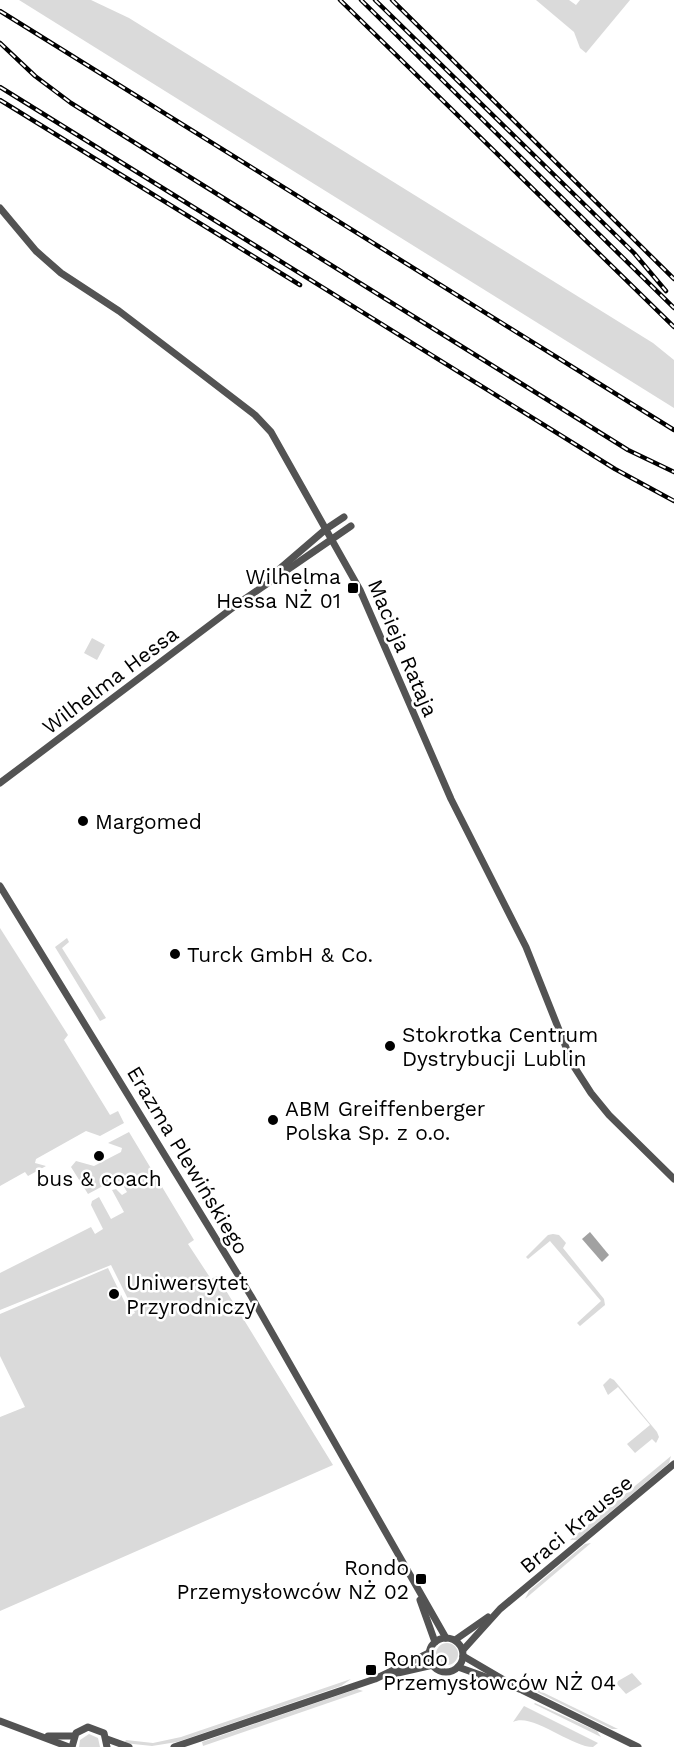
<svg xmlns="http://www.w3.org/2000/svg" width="674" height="1747" viewBox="0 0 674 1747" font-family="'Work Sans',sans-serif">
  <rect width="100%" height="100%" fill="#fff"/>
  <g fill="#dadada">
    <polygon points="19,0 91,0 129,18 653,343 674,360 674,408"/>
    <polygon points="536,0 569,0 576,5 580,0 630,0 586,53 580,48 574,32"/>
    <polygon points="92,638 105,645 97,660 84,653"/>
    <polygon points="0,928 68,1035 64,1040 110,1115 118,1111 124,1123 100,1136 86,1131 36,1159 35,1163 46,1166 28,1176 25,1172 0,1186"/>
    <polygon points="67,938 69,942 62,948 106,1018 100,1021 55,947"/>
    <polygon points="129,1132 194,1240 188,1244 211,1279 217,1276 333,1465 0,1611 0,1417 25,1407 0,1356 0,1314 108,1268 131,1315 135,1313 111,1265 0,1310 0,1273 91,1227 95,1234 103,1229 91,1205 92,1201 99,1197 111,1219 124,1212 112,1190 116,1189 122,1195 127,1192 121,1182 114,1180 88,1194 71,1167 76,1161 94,1166 121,1152 122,1148 108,1143"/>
    <polygon points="553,1234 559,1235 566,1243 563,1248 604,1299 605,1305 580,1326 577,1323 601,1301 550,1241 528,1259 526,1257 548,1235"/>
    <polygon points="610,1378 614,1380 657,1432 659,1437 656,1443 652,1439 635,1453 627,1444 650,1425 618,1387 608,1395 603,1385"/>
    <polygon points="671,1456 669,1463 577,1540 570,1540"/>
    <polygon points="591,1543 525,1599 529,1591 585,1544"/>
    <circle cx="447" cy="1654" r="11"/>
    <polygon points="632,1673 642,1684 626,1694 617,1684 618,1681"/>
    <polygon points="351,1679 341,1686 177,1742 152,1746 124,1743 126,1740 153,1743 181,1737"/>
    <polygon points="534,1688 618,1729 612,1729 537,1692"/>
    <polygon points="357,1689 363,1691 203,1746 202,1742"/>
    <polygon points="535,1703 597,1731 601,1737 534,1704"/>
    <path d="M 524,1706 L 598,1743 L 593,1747 C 571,1747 532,1712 513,1722 Z"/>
    <polygon points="89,1734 98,1738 100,1747 79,1747 80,1740"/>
  </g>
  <polygon fill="#a1a1a1" points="590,1232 609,1255 602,1262 582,1239"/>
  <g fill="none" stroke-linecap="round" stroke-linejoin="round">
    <g stroke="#535353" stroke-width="7">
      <polyline points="0,208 36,251 61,273 119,311 203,375 255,415 271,432 360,590 451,799 526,947 573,1065 591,1093 609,1115 674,1179"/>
      <polyline points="269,578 326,529 344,517"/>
      <polyline points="0,783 239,603 351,526"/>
      <polyline points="0,886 251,1296 446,1638"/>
      <polyline points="420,1600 435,1642"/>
      <circle cx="446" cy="1655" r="17"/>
      <polyline points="455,1640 488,1617"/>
      <polyline points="463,1650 500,1609 674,1464"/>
      <polyline points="463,1656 504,1680"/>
      <polyline points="458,1667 522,1690 638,1747"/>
      <polyline points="389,1675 433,1665"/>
      <polyline points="0,1721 69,1747"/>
      <polyline points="48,1736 74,1736"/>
      <polyline points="107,1739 129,1747"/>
      <polyline points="72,1747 76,1733 88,1727 104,1733 107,1747"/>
      <polyline points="174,1747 375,1679 429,1653"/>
    </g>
    <g stroke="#000" stroke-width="4.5">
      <g id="rail">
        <polyline points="340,0 674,327"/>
        <polyline points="361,0 674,308"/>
        <polyline points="375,0 634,253 666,291"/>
        <polyline points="392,0 674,279"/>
        <polyline points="0,11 674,430"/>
        <polyline points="0,43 35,76 71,103 628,450 674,472"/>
        <polyline points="0,87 615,469 674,501"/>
        <polyline points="0,100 300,285"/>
      </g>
    </g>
    <use href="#rail" stroke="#fff" stroke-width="2" stroke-dasharray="7" stroke-linecap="butt"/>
  </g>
  <g fill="#000" stroke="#fff" stroke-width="2">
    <rect x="347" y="582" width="12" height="12" rx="3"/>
    <circle cx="83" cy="821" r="6"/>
    <circle cx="175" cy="954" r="6"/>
    <circle cx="390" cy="1046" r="6"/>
    <circle cx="273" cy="1120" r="6"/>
    <circle cx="99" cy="1156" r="6"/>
    <circle cx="114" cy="1294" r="6"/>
    <rect x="415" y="1573" width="12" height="12" rx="3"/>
    <rect x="365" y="1664" width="12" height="12" rx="3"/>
  </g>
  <g text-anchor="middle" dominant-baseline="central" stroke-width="5" stroke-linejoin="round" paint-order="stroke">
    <g font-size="21" fill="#000" stroke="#fff" text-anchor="start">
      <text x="341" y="576" text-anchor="end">Wilhelma<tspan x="341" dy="24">Hessa NŻ 01</tspan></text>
      <text x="95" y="821">Margomed</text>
      <text x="187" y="954">Turck GmbH &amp; Co.</text>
      <text x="402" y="1034">Stokrotka Centrum<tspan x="402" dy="24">Dystrybucji Lublin</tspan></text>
      <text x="285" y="1108">ABM Greiffenberger<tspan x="285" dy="24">Polska Sp. z o.o.</tspan></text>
      <text x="99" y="1178" text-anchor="middle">bus &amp; coach</text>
      <text x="126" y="1282">Uniwersytet<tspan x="126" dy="24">Przyrodniczy</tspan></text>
      <text x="409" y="1567" text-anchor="end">Rondo<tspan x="409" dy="24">Przemysłowców NŻ 02</tspan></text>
      <text x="383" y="1658">Rondo<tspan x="383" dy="24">Przemysłowców NŻ 04</tspan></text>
    </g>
    <g font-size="21" fill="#000" stroke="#fff">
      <text transform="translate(403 648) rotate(67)">Macieja Rataja</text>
      <text transform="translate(110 680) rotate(-37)">Wilhelma Hessa</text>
      <text transform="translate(188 1160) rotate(59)">Erazma Plewińskiego</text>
      <text transform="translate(576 1524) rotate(-40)">Braci Krausse</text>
    </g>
  </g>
</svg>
